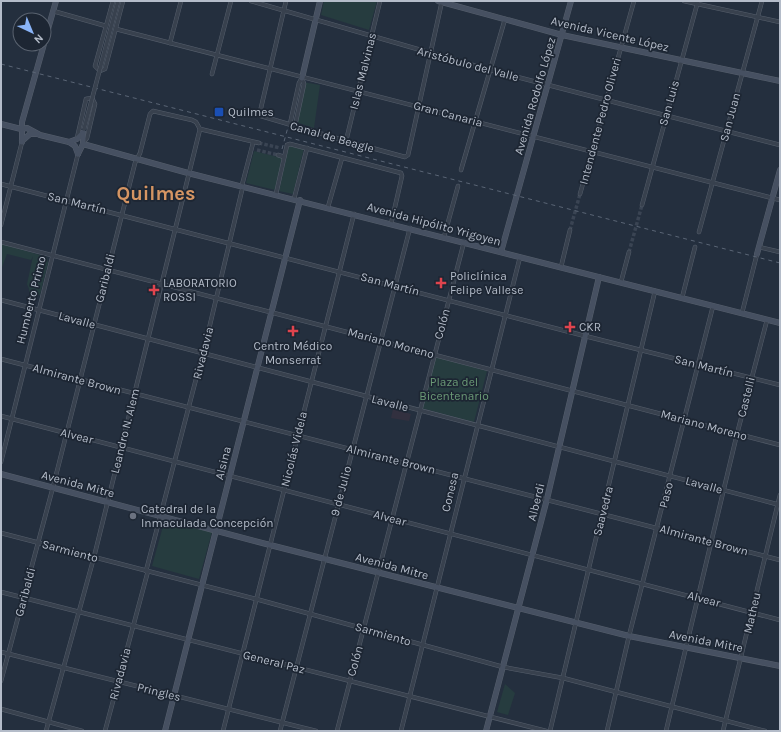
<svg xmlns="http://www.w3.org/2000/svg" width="781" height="732" viewBox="0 0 781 732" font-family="Karla,sans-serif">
  <rect width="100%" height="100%" fill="#242f3e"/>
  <polygon fill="#32303f" points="393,409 411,414 409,421 391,418"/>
  <g fill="#263c3f">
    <polygon points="324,1 377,1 369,30 321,15"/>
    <polygon points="303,82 320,85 314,128 296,122"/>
    <polygon points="289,145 304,148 293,194 279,191"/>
    <polygon points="254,151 282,158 275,190 246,183"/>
    <polygon points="2,244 47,257 48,263 40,295 29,292 29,289 27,284 33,256 31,260 7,254 1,270"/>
    <polygon points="435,357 487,371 474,422 421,408"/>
    <polygon points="165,519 212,532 199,579 152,566"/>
    <polygon points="505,684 515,693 508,715 497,712"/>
  </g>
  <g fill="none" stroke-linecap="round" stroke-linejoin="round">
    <g stroke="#3a4453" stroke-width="3.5" stroke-dasharray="3.5 2" stroke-linecap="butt">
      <polyline points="259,143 280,148"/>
      <polyline points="257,150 278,155"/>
      <polyline points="570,230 580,194"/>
      <polyline points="629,252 642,205"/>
    </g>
    <g stroke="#565f6c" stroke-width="4.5">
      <g id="street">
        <polyline points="113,1 95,66 100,71 105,69 123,1"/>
        <polyline points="251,1 490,70 780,145"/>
        <polyline points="286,1 260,112 261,116 346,141 405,157 408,155 442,1"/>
        <polyline points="684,1 780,22"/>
        <polyline points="53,11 106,26"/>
        <polyline points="116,29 780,200"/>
        <polyline points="170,43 181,1"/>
        <polyline points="212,74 231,1"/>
        <polyline points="290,124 299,83 302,78"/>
        <polyline points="295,126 304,84 302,78"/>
        <polyline points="200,129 259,143"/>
        <polyline points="77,138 86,99 92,98 95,104 87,138 83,143"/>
        <polyline points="346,141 380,1"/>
        <polyline points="278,155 284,157"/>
        <polyline points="461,170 505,19"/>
        <polyline points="1,184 585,336 780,385"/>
        <polyline points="242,185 253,143"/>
        <polyline points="276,194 287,145 290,144 401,173 402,176 391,224"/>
        <polyline points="580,194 634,1"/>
        <polyline points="294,199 307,148"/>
        <polyline points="642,205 698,1"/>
        <polyline points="328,207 342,158"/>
        <polyline points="1,225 22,142"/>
        <polyline points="699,232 762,1"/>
        <polyline points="444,237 458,186"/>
        <polyline points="1,242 780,445"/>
        <polyline points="759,247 780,252"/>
        <polyline points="561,267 570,230"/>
        <polyline points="621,282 629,252"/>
        <polyline points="682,298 695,247"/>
        <polyline points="1,300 780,505"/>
        <polyline points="742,313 757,254"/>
        <polyline points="1,359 780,560"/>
        <polyline points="1,416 780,620"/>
        <polyline points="1,462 78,154"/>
        <polyline points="1,533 256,599 503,667 563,678 765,731"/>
        <polyline points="146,571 208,333 242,190"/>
        <polyline points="1,592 546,731"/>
        <polyline points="1,652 316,731"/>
        <polyline points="1,681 53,487 135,163 140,153 150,114 153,111 192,120 196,122 200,129"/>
        <polyline points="1,709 82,731"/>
        <polyline points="46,731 94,557 200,129"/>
        <polyline points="105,731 148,571"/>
        <polyline points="223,731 354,214"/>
        <polyline points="280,731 410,228"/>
        <polyline points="337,731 464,242"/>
        <polyline points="401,731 520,257"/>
        <polyline points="550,731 655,291"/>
        <polyline points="607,731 629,636 713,306"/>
        <polyline points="666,731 737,434 767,320"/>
        <polyline points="723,731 780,495"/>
      </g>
    </g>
    <g stroke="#565f6c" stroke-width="6">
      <g id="secondary">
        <polyline points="438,1 562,35 780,81"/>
        <polyline points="44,43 56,1"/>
        <polyline points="302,78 320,1"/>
        <polyline points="1,124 21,129 27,128 40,135 69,142 75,146 78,154"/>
        <polyline points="22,141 30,134 37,134"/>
        <polyline points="22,142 22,122 44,44"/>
        <polyline points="69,142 77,139 83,133"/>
        <polyline points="83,144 188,173 780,323"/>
        <polyline points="78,154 83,144 83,133"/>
        <polyline points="501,252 571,1"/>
        <polyline points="757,254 780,170"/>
        <polyline points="1,474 270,545 629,636 780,666"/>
        <polyline points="165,731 300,200"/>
        <polyline points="486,731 547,499 599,277"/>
      </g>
    </g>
    <use href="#street" stroke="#38414e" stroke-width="3.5"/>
    <use href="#secondary" stroke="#465061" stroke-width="5"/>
    <g stroke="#5a6575" stroke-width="1" stroke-dasharray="4 4" stroke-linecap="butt">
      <polyline points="1,64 780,263"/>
      <polyline points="282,149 288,127"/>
    </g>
    <g stroke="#565f6c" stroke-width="4.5" stroke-linecap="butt">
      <polyline id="street-bridge" points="84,129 118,1"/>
    </g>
    <use href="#street-bridge" stroke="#38414e" stroke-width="3.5"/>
  </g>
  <rect fill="#1a4fb4" stroke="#1d2633" stroke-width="1.5" x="214" y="107" width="10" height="10" rx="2"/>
  <g fill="#e0444e" stroke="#1d2633" stroke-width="1.5">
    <path d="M439 277h4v4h4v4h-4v4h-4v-4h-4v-4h4z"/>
    <path d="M152 284h4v4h4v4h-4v4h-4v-4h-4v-4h4z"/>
    <path d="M568 321h4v4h4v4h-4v4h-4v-4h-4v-4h4z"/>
    <path d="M291 325h4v4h4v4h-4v4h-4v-4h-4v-4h4z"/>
  </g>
  <circle fill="#6b7280" stroke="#1d2633" stroke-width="1.5" cx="133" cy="516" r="4"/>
  <g text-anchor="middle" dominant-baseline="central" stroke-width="3.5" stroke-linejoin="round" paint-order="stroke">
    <g font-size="12" fill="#b4bcc9" stroke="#1d2633">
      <text transform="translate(610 34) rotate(13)">Avenida Vicente López</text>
      <text transform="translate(468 64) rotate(15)">Aristóbulo del Valle</text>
      <text transform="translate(363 71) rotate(-76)">Islas Malvinas</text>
      <text transform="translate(535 96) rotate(-74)">Avenida Rodolfo López</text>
      <text transform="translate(669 103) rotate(-74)">San Luis</text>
      <text transform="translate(448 114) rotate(15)">Gran Canaria</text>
      <text transform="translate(730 117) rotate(-75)">San Juan</text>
      <text transform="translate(600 121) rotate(-75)">Intendente Pedro Oliveri</text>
      <text transform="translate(332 137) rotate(16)">Canal de Beagle</text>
      <text transform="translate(77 203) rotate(14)">San Martín</text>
      <text transform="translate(434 224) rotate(15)">Avenida Hipólito Yrigoyen</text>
      <text transform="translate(105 278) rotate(-76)">Garibaldi</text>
      <text transform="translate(390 284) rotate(15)">San Martín</text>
      <text transform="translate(31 300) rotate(-76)">Humberto Primo</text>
      <text transform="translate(77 320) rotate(15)">Lavalle</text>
      <text transform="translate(442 324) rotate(-75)">Colón</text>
      <text transform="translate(391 343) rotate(15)">Mariano Moreno</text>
      <text transform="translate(203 353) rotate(-76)">Rivadavia</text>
      <text transform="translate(704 366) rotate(14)">San Martín</text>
      <text transform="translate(77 379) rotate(15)">Almirante Brown</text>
      <text transform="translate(746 397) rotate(-76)">Castelli</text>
      <text transform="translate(390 403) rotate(14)">Lavalle</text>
      <text transform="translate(704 425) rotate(15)">Mariano Moreno</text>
      <text transform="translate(125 431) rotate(-76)">Leandro N. Alem</text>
      <text transform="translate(77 436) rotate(14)">Alvear</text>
      <text transform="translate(294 449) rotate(-76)">Nicolás Videla</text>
      <text transform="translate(391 459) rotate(14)">Almirante Brown</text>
      <text transform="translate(223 463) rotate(-76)">Alsina</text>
      <text transform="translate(78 484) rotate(15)">Avenida Mitre</text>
      <text transform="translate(704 485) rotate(15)">Lavalle</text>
      <text transform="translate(341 491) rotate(-75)">9 de Julio</text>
      <text transform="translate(450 492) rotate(-77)">Conesa</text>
      <text transform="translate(666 495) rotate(-76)">Paso</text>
      <text transform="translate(536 502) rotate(-76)">Alberdi</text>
      <text transform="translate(603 511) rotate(-76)">Saavedra</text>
      <text transform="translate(390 518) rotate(15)">Alvear</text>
      <text transform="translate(704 540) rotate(15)">Almirante Brown</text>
      <text transform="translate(70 551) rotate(15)">Sarmiento</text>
      <text transform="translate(392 566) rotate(15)">Avenida Mitre</text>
      <text transform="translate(25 592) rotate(-75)">Garibaldi</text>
      <text transform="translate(704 599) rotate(15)">Alvear</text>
      <text transform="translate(752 613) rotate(-77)">Matheu</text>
      <text transform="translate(383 634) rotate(16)">Sarmiento</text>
      <text transform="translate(706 641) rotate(11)">Avenida Mitre</text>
      <text transform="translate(355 661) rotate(-75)">Colón</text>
      <text transform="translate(274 662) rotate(14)">General Paz</text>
      <text transform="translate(120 674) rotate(-75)">Rivadavia</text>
      <text transform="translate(159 692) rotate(14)">Pringles</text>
    </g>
    <g font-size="12" fill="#b4bcc9" stroke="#1d2633" text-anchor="start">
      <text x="228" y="112">Quilmes</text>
      <text x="450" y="276">Policlínica<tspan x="450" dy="14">Felipe Vallese</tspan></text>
      <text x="163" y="283">LABORATORIO<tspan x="163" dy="14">ROSSI</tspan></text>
      <text x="579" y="327">CKR</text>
      <text x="293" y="346" text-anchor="middle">Centro Médico<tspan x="293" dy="14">Monserrat</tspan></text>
      <text x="141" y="509">Catedral de la<tspan x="141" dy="14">Inmaculada Concepción</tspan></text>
    </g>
    <g font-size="12" fill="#6b9a76" stroke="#1d2633">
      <text x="454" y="382">Plaza del<tspan x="454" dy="14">Bicentenario</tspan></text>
    </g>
    <g font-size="20" font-weight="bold" fill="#d59563" stroke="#1d2633">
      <text x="156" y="193">Quilmes</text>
    </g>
  </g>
  <rect width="781" height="732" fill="none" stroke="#b4bcc9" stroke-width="4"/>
  <g transform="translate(32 32) rotate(136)"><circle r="19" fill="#1d2633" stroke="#59626f"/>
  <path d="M0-3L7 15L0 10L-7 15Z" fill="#8ab4f8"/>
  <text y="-6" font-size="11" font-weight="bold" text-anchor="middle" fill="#b4bcc9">N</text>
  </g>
</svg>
